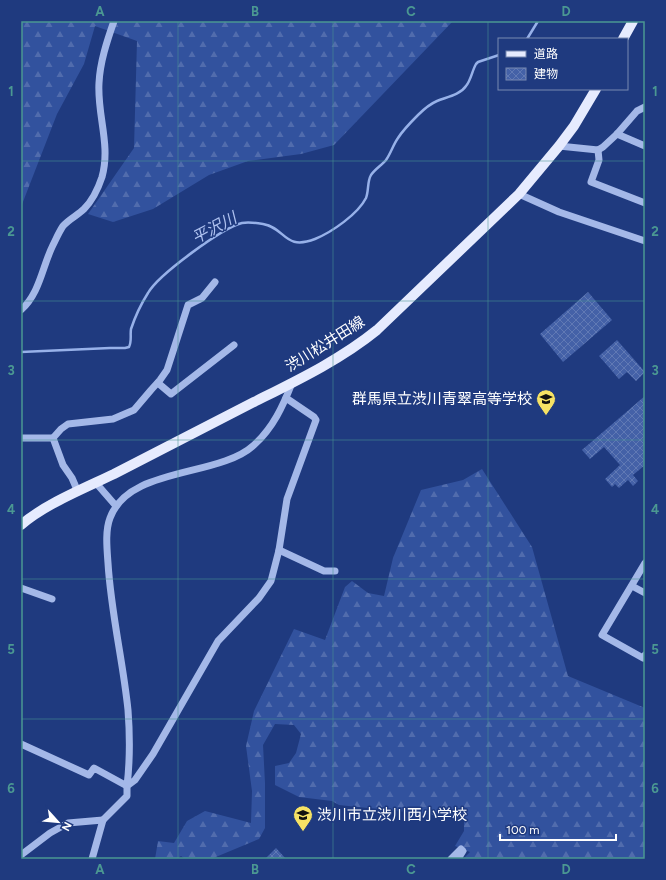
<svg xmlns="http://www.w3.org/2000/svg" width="666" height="880" viewBox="0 0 666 880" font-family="Figtree,'Noto Sans JP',sans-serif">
  <defs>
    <pattern id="forest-firs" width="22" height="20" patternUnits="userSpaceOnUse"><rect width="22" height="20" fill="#32529e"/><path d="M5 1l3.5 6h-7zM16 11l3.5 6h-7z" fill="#516cad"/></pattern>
    <pattern id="building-cross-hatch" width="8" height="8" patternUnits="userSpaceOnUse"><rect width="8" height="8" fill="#4461a7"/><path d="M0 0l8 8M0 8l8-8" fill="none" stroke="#6079b4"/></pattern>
  </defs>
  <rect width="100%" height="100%" fill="#1f3a7f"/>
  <g fill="url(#forest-firs)">
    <polygon points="21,21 453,21 334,145 301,154 248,161 209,175 153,209 113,222 88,214 134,148 137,41 95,26 84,64 57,114 21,207"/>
    <polygon points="482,469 532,547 568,676 645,708 645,859 463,859 470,852 455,846 464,831 464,821 455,816 445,816 339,805 332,801 299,797 275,785 275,766 289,763 296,753 301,734 294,725 275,724 263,745 265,783 265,828 259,839 211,859 185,859 181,856 177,859 155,859 158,841 174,843 187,821 205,811 251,823 252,791 246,746 254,711 294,629 325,640 345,587 352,581 368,593 384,596 393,558 421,490 463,480"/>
  </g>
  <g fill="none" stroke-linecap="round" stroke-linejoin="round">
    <g stroke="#97b1e9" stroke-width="2.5">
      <polyline points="527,39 538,21"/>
      <path d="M 21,352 L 110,348 L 125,348 L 129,347 C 132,341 130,335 131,329 C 135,317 141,304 148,293 C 158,275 222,228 242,223 C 248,222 257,223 263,224 C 286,228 284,251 315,239 C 332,232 358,214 366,198 C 369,190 367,182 371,175 C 375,169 382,165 386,160 C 391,153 393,145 398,138 C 403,130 411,122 418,115 C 423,110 430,104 437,101 C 447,97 460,95 466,86 C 471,80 472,71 476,64 L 478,62 L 499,55"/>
    </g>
  </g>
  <g fill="url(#building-cross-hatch)">
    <polygon points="588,292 612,320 563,362 540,334"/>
    <polygon points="617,340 645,372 636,381 627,372 619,379 599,356"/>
    <polygon points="645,396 645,465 633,475 638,481 633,486 628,480 619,488 615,484 612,487 605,479 620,465 604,447 590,459 582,450"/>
    <polygon points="276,848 286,859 265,859"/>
  </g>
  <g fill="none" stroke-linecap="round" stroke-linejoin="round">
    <g stroke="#a4b8e8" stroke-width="7">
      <polyline points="617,134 645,146"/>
      <polyline points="559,146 598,150 603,147 617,134 637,111 645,107"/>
      <polyline points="598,150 599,160 591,182 645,203"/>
      <polyline points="519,194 559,212 645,241"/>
      <path d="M 21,310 C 40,293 42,267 53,245 C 56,239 59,232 63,226 C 69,219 78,215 84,209 C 93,200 98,189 102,177 C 111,145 97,115 99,83 C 100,62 107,41 114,21"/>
      <polyline points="158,383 171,394 234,345"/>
      <polyline points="21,438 53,438 63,465 72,478 78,492"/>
      <polyline points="53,438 61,429 68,424 113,419 134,410 151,390 160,380 167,370 188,305 202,298 215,282"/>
      <polyline points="96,483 116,506"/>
      <polyline points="279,550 324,571 335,571"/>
      <polyline points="645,563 602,635 643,658 645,655"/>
      <polyline points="632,586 645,593"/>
      <polyline points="21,588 52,599"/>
      <path d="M 21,744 L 89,775 L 94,768 L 127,786 C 130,761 130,736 128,710 C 123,661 111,613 108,563 C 107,549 105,531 110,518 C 129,466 218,478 254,445 C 273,428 283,406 292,383"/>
      <polyline points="21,855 50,833 68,823 103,820"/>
      <polyline points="92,859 103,820 127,796 127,786 135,780 153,754 218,641 259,598 271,581 279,550 287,499 316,420 314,417 286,398"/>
      <polyline points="451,859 461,849 463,851 458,859"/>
    </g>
    <g stroke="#e6ebfe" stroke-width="10">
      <polyline points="623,39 633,21"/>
      <path d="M 21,525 C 45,504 85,488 114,474 C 160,450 207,426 254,402 C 296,381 340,360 377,330 L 519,194 L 559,146 L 574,126 L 596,89"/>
    </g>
  </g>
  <path fill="none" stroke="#4b9892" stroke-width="1" stroke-opacity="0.55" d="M 178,21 L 178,859M 333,21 L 333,859M 488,21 L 488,859M 21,161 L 645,161M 21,301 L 645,301M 21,440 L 645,440M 21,579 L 645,579M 21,719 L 645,719"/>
  <defs>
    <g id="school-pin" transform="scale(1)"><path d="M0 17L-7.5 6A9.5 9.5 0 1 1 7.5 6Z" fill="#f6e264" stroke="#1f3a7f"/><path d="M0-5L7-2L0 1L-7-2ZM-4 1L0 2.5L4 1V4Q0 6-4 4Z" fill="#111"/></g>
  </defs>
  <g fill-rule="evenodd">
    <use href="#school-pin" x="546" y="399"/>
    <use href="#school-pin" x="303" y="815"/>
  </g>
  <g text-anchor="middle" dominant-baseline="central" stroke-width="3" stroke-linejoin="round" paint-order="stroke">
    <g font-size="15" fill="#fff" stroke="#1f3a7f">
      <text transform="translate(325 344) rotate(-32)">渋川松井田線</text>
    </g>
    <g font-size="15" fill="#fff" stroke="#1f3a7f" text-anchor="end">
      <text x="532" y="399">群馬県立渋川青翠高等学校</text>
      <text x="317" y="815" text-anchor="start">渋川市立渋川西小学校</text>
    </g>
    <g font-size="16" font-style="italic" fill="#afc2f0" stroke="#1f3a7f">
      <text transform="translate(214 228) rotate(-28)">平沢川</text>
    </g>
  </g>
  <rect width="666" height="880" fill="none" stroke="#1f3a7f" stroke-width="44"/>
  <rect x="498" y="38" width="130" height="52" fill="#1f3a7f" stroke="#7989b2"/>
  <rect x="506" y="51" width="20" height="6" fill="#e6ebfe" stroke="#7989b2"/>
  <text x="534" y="58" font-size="12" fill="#ffffff">道路</text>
  <rect x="506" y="68" width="20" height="12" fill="url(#building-cross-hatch)" stroke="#7989b2"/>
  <text x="534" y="78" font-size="12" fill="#ffffff">建物</text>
  <g transform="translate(58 822) rotate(117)" stroke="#1f3a7f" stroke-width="3" paint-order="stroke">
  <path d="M0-3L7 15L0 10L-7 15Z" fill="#ffffff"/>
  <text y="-6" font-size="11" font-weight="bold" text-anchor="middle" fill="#ffffff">N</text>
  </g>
  <path d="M500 834v6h116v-6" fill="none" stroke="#ffffff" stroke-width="2"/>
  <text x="506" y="834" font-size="12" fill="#ffffff" stroke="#1f3a7f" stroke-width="3" paint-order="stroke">100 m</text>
  <rect x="22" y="22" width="622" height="836" fill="none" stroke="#4b9892" stroke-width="1.5"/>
  <g font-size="13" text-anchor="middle" font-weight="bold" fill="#4b9892">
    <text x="100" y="16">A</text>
    <text x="255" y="16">B</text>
    <text x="411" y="16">C</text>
    <text x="566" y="16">D</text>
    <text x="11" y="96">1</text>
    <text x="655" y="96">1</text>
    <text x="11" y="236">2</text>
    <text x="655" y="236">2</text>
    <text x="11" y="375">3</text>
    <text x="655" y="375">3</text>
    <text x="11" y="514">4</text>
    <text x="655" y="514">4</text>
    <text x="11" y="654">5</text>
    <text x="655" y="654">5</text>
    <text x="11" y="793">6</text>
    <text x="655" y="793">6</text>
    <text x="100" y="874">A</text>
    <text x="255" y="874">B</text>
    <text x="411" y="874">C</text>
    <text x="566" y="874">D</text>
  </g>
</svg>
